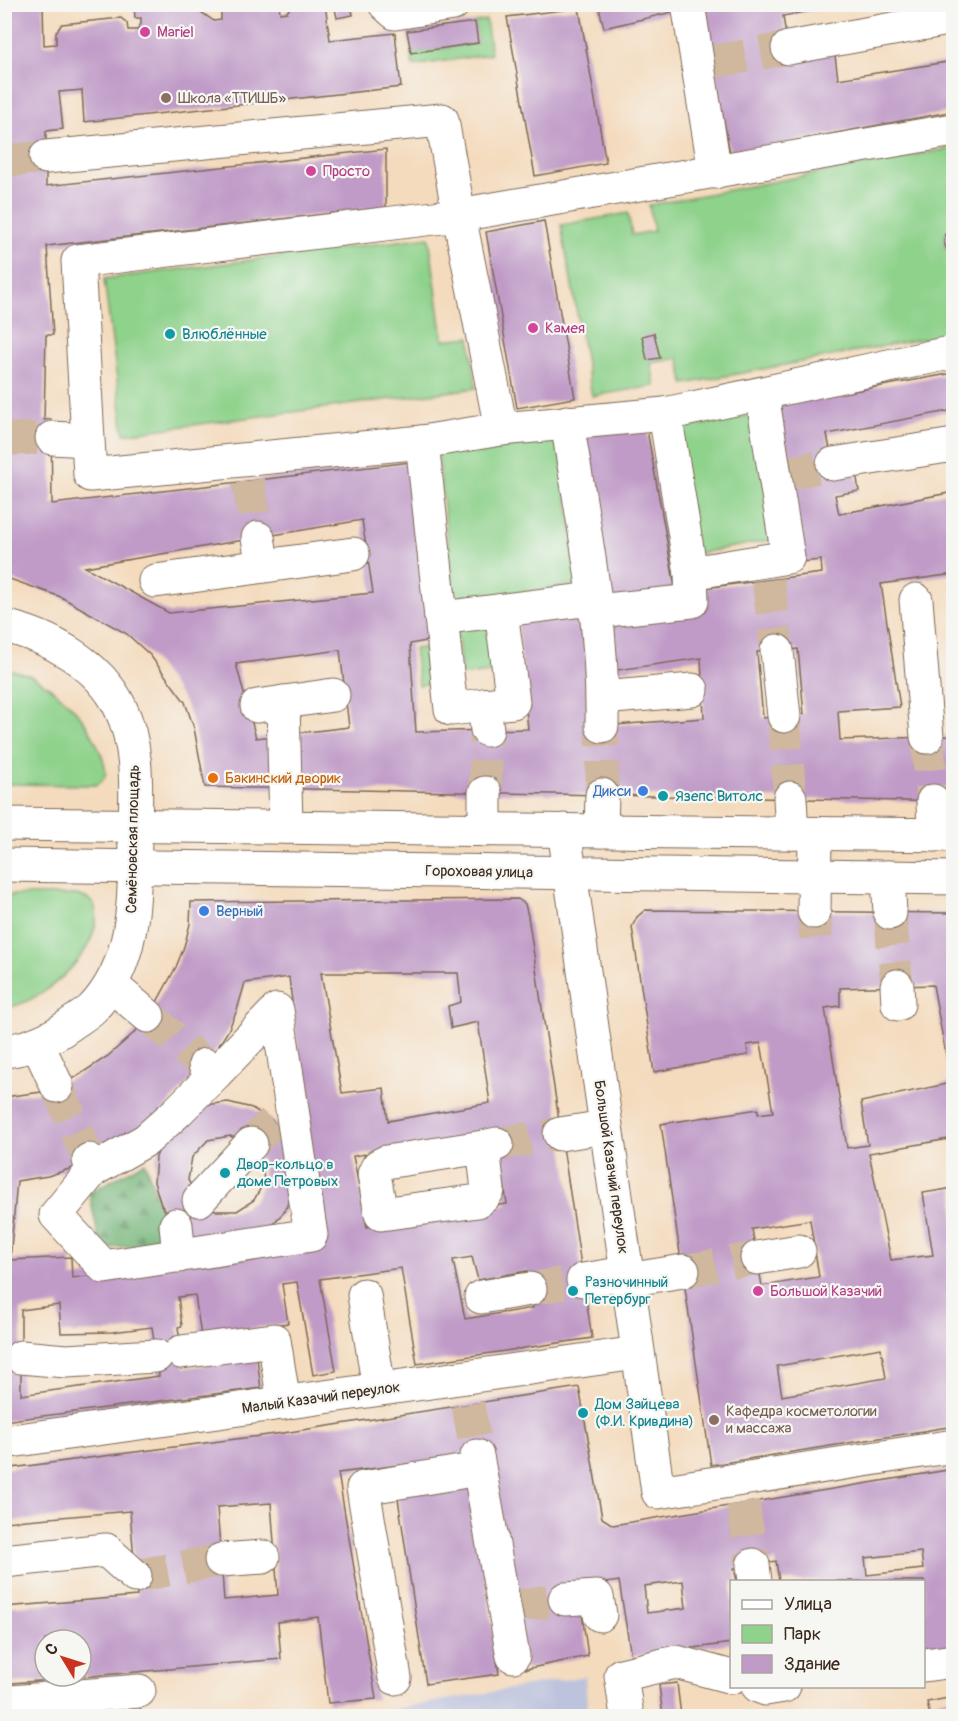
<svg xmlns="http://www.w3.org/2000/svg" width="958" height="1721" viewBox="0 0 958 1721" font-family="Pangolin,sans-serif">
  <defs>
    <pattern id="forest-firs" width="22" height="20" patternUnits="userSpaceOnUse" patternTransform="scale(1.5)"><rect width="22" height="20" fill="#72b477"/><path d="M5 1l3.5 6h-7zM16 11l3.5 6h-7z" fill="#5f9361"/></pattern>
  </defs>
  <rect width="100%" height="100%" fill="#f6f6f2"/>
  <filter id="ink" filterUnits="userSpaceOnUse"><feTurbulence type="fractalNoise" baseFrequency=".0167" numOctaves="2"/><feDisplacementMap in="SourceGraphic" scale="12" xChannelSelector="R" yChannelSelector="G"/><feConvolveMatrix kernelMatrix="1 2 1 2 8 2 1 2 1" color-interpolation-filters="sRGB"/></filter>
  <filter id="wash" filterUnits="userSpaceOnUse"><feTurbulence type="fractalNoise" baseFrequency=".008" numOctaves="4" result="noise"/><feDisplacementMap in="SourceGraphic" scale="24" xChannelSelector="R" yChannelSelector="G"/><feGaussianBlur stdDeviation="1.35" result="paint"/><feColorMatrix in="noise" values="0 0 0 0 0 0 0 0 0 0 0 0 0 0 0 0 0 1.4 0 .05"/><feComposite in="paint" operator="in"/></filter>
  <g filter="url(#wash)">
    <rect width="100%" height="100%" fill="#f4dbbe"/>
    <polygon fill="#bec3dd" points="585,1676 588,1716 353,1716"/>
    <g fill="#8ed28b" stroke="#647e54" stroke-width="1.5">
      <polygon points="486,20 491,54 413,66 411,53 477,43 475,22"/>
      <path d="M 953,148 L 953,227 L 945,234 C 944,243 944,250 953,255 L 953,333 L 684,384 L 679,358 L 651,363 L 655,386 L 592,396 L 561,225 L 628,213 L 632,235 L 654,231 L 649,205 Z"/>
      <polygon points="429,237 443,340 470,337 476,388 124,434 104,279"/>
      <polygon points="753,415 776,539 695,554 673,430"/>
      <polygon points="558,436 580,584 454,601 438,450"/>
      <polygon points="490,620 496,672 462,675 456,623"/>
      <polygon points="435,646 441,682 419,685 414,649"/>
      <path d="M 5,668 C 14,671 27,673 35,678 C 52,688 69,702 81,717 C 89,728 109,763 105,776 C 103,781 100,783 95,785 L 5,784 Z"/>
      <path d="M 4,895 L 77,895 L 88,899 L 94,904 C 109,946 43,1003 5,1008 Z"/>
    </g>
    <polygon fill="url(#forest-firs)" stroke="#566f4a" stroke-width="1.5" points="145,1162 171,1242 101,1249 89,1193"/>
    <g id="blocks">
      <g fill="#c09bc7" fill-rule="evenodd">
        <path d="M 4,4 L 43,4 L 44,45 L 56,44 L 56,32 L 62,24 L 121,18 L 127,23 L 128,30 L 137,30 L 141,24 L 141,18 L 135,18 L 134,4 L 206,4 L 201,7 L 201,12 L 214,21 L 221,20 L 221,8 L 279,4 L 280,13 L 287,12 L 293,4 L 325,4 L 330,40 L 395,33 L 401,87 L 84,122 L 82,90 L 59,92 L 63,129 L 46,131 L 46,186 L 386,149 L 386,207 L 47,246 L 53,335 L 46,335 L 44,420 L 51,419 L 52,504 L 411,462 L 431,640 L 410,644 L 416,732 L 528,729 L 517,617 L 584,611 L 615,725 L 704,718 L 701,658 L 611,671 L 605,622 L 696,589 L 822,573 L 821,560 L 801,562 L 771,406 L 954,373 L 954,410 L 827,434 L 835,476 L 856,472 L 859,491 L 835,495 L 839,514 L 954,492 L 954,574 L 881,584 L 900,707 L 838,711 L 840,740 L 954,736 L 954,802 L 205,787 L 194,728 L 185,702 L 150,655 L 127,634 L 61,597 L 4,577 ZM 362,520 L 373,593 L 169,613 L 85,567 ZM 798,649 L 804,714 L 763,718 L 757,652 ZM 340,650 L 349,727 L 256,738 L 236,664 Z"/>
        <polygon points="334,4 351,4 353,15 337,18"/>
        <polygon points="598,4 676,4 677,11 604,28"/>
        <polygon points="702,4 847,4 783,16 789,55 834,48 838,79 954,61 954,111 730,153"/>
        <polygon points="579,8 606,163 535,176 507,17"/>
        <polygon points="475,22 478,43 411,53 407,31"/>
        <polygon points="544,221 575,398 517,408 486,232"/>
        <polygon points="954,226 954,255 948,252 944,243 945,234"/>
        <polygon points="654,333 660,358 647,360 642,336"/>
        <polygon points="646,424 676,593 611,605 581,435"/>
        <path d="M 518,899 L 525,904 L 528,916 L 592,1338 L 417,1364 L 401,1268 L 320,1279 L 336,1371 L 313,1375 L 297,1282 L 282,1284 L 288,1323 L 201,1336 L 195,1295 L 178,1297 L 182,1326 L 178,1327 L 184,1368 L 257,1358 L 261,1388 L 4,1421 L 4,1097 L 42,1092 L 76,1077 L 108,1056 L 135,1032 L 152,1011 L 176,967 L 184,947 L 190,924 L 191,902 ZM 321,973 L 458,973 L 461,1002 L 448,1006 L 451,1028 L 478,1022 L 490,1103 L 388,1121 L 384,1088 L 342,1093 ZM 289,977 L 322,1245 L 72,1278 L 71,1257 L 10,1260 L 17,1181 L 48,1176 L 75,1167 L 155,1119 L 212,1056 L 228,1031 L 237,1010 L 245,983 ZM 496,1133 L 507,1204 L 367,1227 L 353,1156 ZM 472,1257 L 478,1280 L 527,1271 L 533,1308 L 465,1319 L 453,1260 ZM 59,1305 L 61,1333 L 112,1332 L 152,1327 L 159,1376 L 21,1395 L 21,1310 Z"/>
        <path d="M 645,910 L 954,913 L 954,1138 L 869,1153 L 891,1260 L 933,1255 L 923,1193 L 954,1188 L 954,1290 L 948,1291 L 954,1328 L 954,1426 L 711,1465 L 661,1124 L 758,1109 L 758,1114 L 773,1112 L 761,1043 L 747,1045 L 748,1055 L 654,1072 L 632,927 L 637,917 ZM 933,985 L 951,1083 L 861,1102 L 868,1145 L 847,1148 L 825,1008 L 840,1006 L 840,988 ZM 810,1220 L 819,1277 L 762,1286 L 752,1229 ZM 881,1348 L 886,1378 L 782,1396 L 777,1366 Z"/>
        <path d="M 228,1102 L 252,1108 L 273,1121 L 288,1141 L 294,1189 L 284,1212 L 267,1230 L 197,1238 L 176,1225 L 161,1205 L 154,1182 L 156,1157 L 165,1134 L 204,1105 ZM 230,1136 L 251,1144 L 262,1161 L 264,1182 L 254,1200 L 237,1211 L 217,1211 L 199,1200 L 188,1180 L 192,1157 L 208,1140 Z"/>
        <path d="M 579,1387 L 602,1518 L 613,1525 L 954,1469 L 954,1617 L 949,1617 L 954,1651 L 924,1656 L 924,1581 L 779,1581 L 776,1561 L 734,1568 L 737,1581 L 732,1582 L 732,1643 L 631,1656 L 619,1581 L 564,1589 L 581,1607 L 588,1656 L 526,1669 L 488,1454 L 338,1473 L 376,1699 L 328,1703 L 318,1617 L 278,1622 L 281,1659 L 81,1677 L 81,1640 L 45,1640 L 45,1676 L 77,1676 L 77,1678 L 12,1683 L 13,1716 L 4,1716 L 4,1607 L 137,1596 L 130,1511 L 4,1522 L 4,1469 L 283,1433 ZM 271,1503 L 278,1595 L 224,1600 L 217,1507 ZM 921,1552 L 923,1569 L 867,1575 L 865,1558 ZM 683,1581 L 686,1608 L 647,1613 L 644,1586 Z"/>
        <polygon points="472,1482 499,1674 426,1684 397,1492"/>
        <polygon points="677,1683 681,1716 663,1716 659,1685"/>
        <polygon points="954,1697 954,1716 930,1716 927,1702"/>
        <polygon points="140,1706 140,1716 66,1716 66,1715"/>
      </g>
    </g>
  </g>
  <g filter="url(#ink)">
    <use href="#blocks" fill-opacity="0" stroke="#7c6856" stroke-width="1.5"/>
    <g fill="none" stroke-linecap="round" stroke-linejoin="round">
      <g stroke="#cfb89e" stroke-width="33" stroke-dasharray="33 16" stroke-linecap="butt">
        <polyline points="713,62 788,48"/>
        <polyline points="4,161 46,157"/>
        <polyline points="4,439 52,438"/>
        <polyline points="784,474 833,464"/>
        <polyline points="248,481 258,538"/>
        <polyline points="768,580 777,651"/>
        <polyline points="784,716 790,798"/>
        <polyline points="927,737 933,801"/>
        <polyline points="485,793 487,730"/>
        <polyline points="602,795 602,726"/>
        <polyline points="814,912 816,938"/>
        <polyline points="890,913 897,986"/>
        <polyline points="148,1016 205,1065"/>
        <polyline points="57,1086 89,1160"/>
        <polyline points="251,1144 273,1121"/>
        <polyline points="497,1144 560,1134"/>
        <polyline points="683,1271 757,1258"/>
        <polyline points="530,1289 583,1280"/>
        <polyline points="468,1404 477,1456"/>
        <polyline points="743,1503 753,1565"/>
        <polyline points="135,1576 221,1560"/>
        <polyline points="515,1606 565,1599"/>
      </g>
      <g stroke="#7c6856" stroke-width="35">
        <g id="minor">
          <polyline points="385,4 395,13 453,4"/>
          <polyline points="688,4 715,172"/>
          <polyline points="788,48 954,18"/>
          <polyline points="46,157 442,120 459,215 954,130"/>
          <polygon points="459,215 501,429 422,442 90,475 78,261"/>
          <polyline points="665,414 691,573 788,557 762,394"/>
          <path d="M 567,422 C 583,523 604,623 602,726"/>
          <polyline points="501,429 665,414 954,352"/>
          <polyline points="52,438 87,440"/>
          <polyline points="422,442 451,709 484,705 487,730"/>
          <polyline points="833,464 954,445"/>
          <polyline points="258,538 263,566"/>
          <polyline points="155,581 353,554"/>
          <polyline points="916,600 927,737"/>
          <polyline points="441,618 584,600 597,611 692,601 691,573"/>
          <path d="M 4,626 C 49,636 99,664 120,707 C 139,746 136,790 135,832 C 134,893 138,960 93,1008 C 87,1014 78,1019 71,1024 C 52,1038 28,1049 4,1051"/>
          <polyline points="777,651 784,716"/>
          <polyline points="603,698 692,690"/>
          <polyline points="283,702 286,827"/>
          <polyline points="484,705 513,702 501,611"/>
          <polyline points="257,706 333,695"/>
          <polyline points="790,798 792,833"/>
          <polyline points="933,801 934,835"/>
          <polyline points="485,830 485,793"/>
          <polyline points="564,830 658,1492 954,1446"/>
          <polyline points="601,831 602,795"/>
          <polyline points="888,877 890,913"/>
          <polyline points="814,912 815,834"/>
          <polyline points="111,985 148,1016"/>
          <polyline points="897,986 898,1004"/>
          <polyline points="37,1043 57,1086"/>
          <polyline points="560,1134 605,1127"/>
          <polyline points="483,1147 488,1190 484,1196 478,1201 381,1214 374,1174 378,1166 386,1162 483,1147 497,1144"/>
          <polyline points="89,1160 93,1170 146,1140 176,1113 216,1073 205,1065"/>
          <polyline points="93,1170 56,1215 104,1267 311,1235 277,1010 216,1073"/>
          <polyline points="199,1200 251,1144"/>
          <polyline points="176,1225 179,1256"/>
          <polyline points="757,1258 799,1251"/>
          <polyline points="583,1280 626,1273"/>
          <polyline points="627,1280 683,1271"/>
          <polyline points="364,1295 379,1389"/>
          <polyline points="481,1297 530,1289"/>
          <polyline points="181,1352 274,1340 284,1403"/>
          <polyline points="21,1357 66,1361 156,1356"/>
          <polyline points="4,1442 637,1353"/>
          <polyline points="477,1456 513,1656"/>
          <polyline points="221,1560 263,1557"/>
          <polyline points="4,1561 106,1550 135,1576"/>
          <polyline points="753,1565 755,1581"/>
          <polyline points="565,1599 597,1597 600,1615"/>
          <polyline points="924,1665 954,1661"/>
          <polyline points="395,1678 363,1488 479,1469"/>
          <polyline points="758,1686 766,1689 784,1686"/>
          <polyline points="12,1702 139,1691"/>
          <polyline points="627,1716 621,1675 676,1662 732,1677"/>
        </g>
      </g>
      <g stroke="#7c6856" stroke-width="35">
        <g id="major">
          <polyline points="4,824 954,835"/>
          <polyline points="4,865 954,878"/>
        </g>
      </g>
      <use href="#minor" stroke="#fff" stroke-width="33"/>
      <use href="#major" stroke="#fff" stroke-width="33"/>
    </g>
  </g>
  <g fill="#d1479c" stroke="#f6f6f2" stroke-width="2">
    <circle cx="145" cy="32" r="6"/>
    <circle cx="311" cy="171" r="6"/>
    <circle cx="533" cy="328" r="6"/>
    <circle cx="758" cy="1291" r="6"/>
  </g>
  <g fill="#8d6e63" stroke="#f6f6f2" stroke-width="2">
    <circle cx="166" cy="98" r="6"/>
    <circle cx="714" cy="1420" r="6"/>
  </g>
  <g fill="#0f9aa8" stroke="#f6f6f2" stroke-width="2">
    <circle cx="170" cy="334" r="6"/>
    <circle cx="663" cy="796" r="6"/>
    <circle cx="225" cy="1173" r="6"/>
    <circle cx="573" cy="1291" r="6"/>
    <circle cx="583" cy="1413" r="6"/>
  </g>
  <circle fill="#e8710a" stroke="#f6f6f2" stroke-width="2" cx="213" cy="778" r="6"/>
  <g fill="#3f7fe0" stroke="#f6f6f2" stroke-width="2">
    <circle cx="643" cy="791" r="6"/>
    <circle cx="204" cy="911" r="6"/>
  </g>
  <g text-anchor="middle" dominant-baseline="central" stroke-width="4.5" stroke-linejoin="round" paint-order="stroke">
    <g font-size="15" fill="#b23c85" stroke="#f6f6f2" text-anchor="start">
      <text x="157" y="32">Mariel</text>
      <text x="323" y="171">Просто</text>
      <text x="545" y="328">Камея</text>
      <text x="770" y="1291">Большой Казачий</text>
    </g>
    <g font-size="15" fill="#785e54" stroke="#f6f6f2" text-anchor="start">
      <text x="178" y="98">Школа «ТТИШБ»</text>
      <text x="726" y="1411">Кафедра косметологии<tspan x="726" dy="17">и массажа</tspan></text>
    </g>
    <g font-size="15" fill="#0d838f" stroke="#f6f6f2" text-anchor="start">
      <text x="182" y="334">Влюблённые</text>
      <text x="675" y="796">Язепс Витолс</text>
      <text x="237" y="1164">Двор-кольцо в<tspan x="237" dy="17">доме Петровых</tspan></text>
      <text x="585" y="1282">Разночинный<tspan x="585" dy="17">Петербург</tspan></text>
      <text x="595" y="1404">Дом Зайцева<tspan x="595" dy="17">(Ф.И. Кривдина)</tspan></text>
    </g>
    <g font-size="15" fill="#c56008" stroke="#f6f6f2" text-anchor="start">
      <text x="225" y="778">Бакинский дворик</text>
    </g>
    <g font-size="15" fill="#366cbe" stroke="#f6f6f2" text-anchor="end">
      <text x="631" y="791">Дикси</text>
      <text x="216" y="911" text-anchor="start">Верный</text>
    </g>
    <g font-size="15" fill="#3b2a1e" stroke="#f6f6f2">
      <text transform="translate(133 839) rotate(-89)">Семёновская площадь</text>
      <text transform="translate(479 872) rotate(1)">Гороховая улица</text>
      <text transform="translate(611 1167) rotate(82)">Большой Казачий переулок</text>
      <text transform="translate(321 1398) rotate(-8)">Малый Казачий переулок</text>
    </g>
  </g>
  <rect width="958" height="1721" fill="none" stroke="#f6f6f2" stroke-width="24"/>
  <rect x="730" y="1580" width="195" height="108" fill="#f6f6f2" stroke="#aba49d" stroke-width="1.5"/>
  <rect x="742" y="1600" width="30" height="9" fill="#ffffff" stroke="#aba49d" stroke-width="1.5"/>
  <text x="784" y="1610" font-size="18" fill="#3b2a1e">Улица</text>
  <rect x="742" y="1625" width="30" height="18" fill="#8ed28b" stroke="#aba49d" stroke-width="1.5"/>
  <text x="784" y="1640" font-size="18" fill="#3b2a1e">Парк</text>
  <rect x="742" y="1655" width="30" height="18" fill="#c09bc7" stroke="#aba49d" stroke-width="1.5"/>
  <text x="784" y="1670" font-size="18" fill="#3b2a1e">Здание</text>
  <g transform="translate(63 1658) rotate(308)"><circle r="28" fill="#f6f6f2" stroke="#aba49d" stroke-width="1.5"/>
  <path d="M0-4.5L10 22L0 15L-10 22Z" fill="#c8321e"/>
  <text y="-9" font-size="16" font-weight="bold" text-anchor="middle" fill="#3b2a1e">С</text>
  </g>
</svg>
